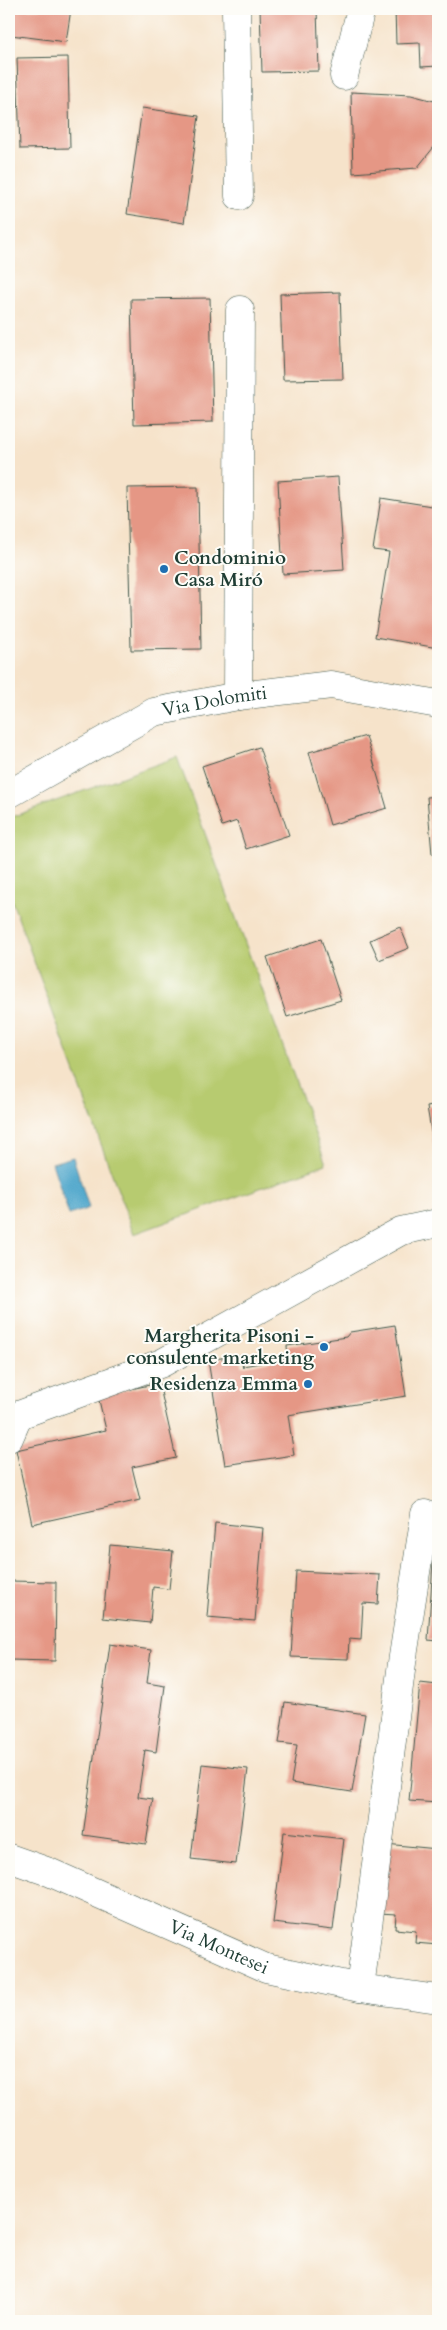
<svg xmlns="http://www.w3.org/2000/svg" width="447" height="2330" viewBox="0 0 447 2330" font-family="Cardo,serif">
  <rect width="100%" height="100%" fill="#fdfcf7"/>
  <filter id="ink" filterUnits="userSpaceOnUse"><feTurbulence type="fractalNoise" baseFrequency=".02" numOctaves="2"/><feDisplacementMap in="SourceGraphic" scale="10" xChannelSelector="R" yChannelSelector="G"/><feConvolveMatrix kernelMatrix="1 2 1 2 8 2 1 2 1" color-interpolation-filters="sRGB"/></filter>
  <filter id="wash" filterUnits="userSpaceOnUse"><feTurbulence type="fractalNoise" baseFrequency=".0096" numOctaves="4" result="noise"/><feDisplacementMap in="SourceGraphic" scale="20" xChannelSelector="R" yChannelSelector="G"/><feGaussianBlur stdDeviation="1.12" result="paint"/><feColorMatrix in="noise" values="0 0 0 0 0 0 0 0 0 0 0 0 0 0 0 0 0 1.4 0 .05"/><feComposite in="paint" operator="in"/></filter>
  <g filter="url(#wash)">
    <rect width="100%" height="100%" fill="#f6e3ca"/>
    <polygon fill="#b7cb6f" stroke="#6b8452" points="177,757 326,1164 134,1234 9,893 9,818"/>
    <polygon fill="#4ea6cb" stroke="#367280" points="73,1157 89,1208 69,1215 52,1163"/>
    <g id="blocks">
      <g fill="#e59785">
        <polygon points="14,9 71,9 66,42 11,35"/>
        <polygon points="260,9 317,9 319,71 262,72"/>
        <polygon points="395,9 438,9 438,66 421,67 420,43 396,44"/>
        <polygon points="68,57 70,148 20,149 17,58"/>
        <polygon points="351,92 411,95 438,102 438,142 417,168 353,173"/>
        <polygon points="142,108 199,116 184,223 127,214"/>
        <polygon points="340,292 343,379 283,380 280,294"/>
        <polygon points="210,298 213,422 134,424 131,299"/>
        <polygon points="338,477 344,570 283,574 278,481"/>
        <polygon points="198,487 201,649 131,650 127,488"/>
        <polygon points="381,498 438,507 438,648 375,637 389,552 373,550"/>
        <polygon points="366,736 387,808 330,825 309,752"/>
        <polygon points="259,747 289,835 246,849 237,821 222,826 202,766"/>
        <polygon points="438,796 438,854 432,854 427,797"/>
        <polygon points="400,927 409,948 379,960 370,940"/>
        <polygon points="321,939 341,1000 287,1017 267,957"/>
        <polygon points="438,1105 438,1166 437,1166 427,1107"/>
        <polygon points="395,1325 406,1396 288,1415 294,1455 225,1465 208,1360 240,1355 243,1368 243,1366 288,1358 287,1346 346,1337 350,1332"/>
        <polygon points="159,1383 176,1458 132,1467 140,1500 32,1524 16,1450 106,1430 98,1396"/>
        <polygon points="436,1515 438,1516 438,1641 428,1640"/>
        <polygon points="215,1523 263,1528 255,1621 207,1617"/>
        <polygon points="110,1545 173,1551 169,1589 153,1587 150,1623 103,1618"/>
        <polygon points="296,1571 380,1575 378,1604 363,1603 361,1640 349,1639 348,1659 291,1657"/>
        <polygon points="9,1581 56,1582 55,1661 9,1660"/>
        <polygon points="110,1644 151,1650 147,1683 165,1686 156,1752 145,1750 138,1797 153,1799 146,1844 83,1835"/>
        <polygon points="420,1683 438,1685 438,1803 409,1801"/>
        <polygon points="285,1702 365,1714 352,1792 291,1783 297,1745 279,1743"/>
        <polygon points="202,1764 248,1769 236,1864 191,1859"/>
        <polygon points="284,1832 344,1839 333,1930 273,1923"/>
        <polygon points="385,1844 438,1849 438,1945 415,1943 416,1931 395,1929 396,1914 379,1913"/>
      </g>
    </g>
  </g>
  <g filter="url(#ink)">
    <use href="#blocks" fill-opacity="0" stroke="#3f564a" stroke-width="1"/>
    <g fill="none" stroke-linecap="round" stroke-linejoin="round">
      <g stroke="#3f564a" stroke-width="29">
        <g id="minor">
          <polyline points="236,9 239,196"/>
          <polyline points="344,76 361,9"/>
          <polyline points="238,696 240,310"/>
          <path id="s1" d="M 9,794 L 154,712 L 238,696 L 331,685 L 438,704"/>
          <polyline points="9,1438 19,1415 162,1363 401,1231 438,1223"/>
          <path id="s2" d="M 9,1858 L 49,1872 L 266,1968 L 360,1988 L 438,1999"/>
          <polyline points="360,1988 402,1663 425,1514"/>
        </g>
      </g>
      <use href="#minor" stroke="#fff" stroke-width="28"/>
    </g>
  </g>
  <g fill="#1f6fb2" stroke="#fdfcf7" stroke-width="2">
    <circle cx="164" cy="569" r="5"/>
    <circle cx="324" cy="1347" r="5"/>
    <circle cx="308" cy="1384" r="5"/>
  </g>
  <g text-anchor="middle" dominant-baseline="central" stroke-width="4" stroke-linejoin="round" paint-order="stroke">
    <g font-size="19" font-weight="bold" fill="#1f3d34" stroke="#fdfcf7" text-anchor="end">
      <text x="174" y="558" text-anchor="start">Condominio<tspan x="174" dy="22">Casa Miró</tspan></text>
      <text x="314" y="1336">Margherita Pisoni -<tspan x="314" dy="22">consulente marketing</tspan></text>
      <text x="298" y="1384">Residenza Emma</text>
    </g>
    <g font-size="19" fill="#1f3d34" stroke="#fdfcf7">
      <text stroke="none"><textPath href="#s1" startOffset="228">Via Dolomiti</textPath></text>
      <text stroke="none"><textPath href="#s2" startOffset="228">Via Montesei</textPath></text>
    </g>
  </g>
  <rect width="447" height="2330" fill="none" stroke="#fdfcf7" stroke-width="30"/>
</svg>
